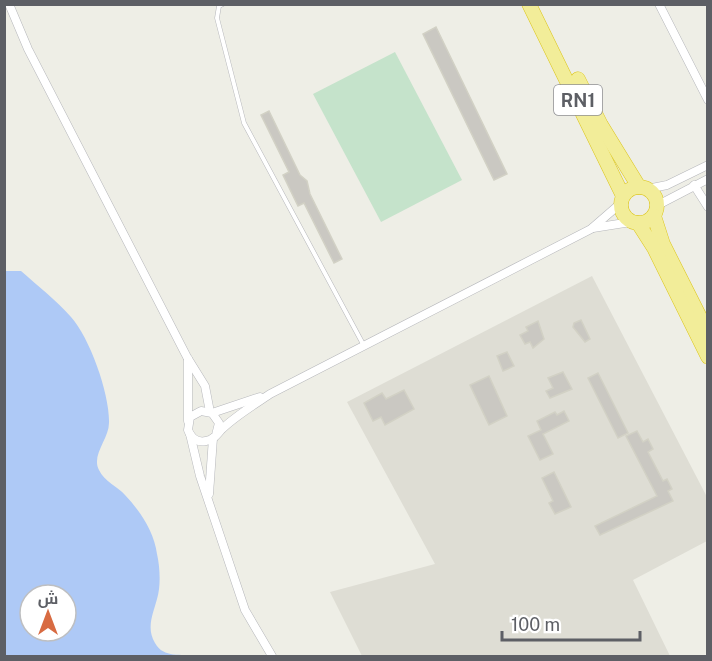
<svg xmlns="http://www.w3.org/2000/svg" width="712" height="661" viewBox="0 0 712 661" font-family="'Public Sans',Cairo,sans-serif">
  <rect width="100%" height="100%" fill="#eeeee6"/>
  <polygon fill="#deddd4" points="592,276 707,497 707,541 633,580 670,656 362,656 330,592 435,564 347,402"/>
  <polygon fill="#c5e3cb" points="395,52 462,180 381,222 313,94"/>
  <path fill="#aec9f6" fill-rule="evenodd" d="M 4,271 L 21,271 C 38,286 56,300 71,317 C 90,338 110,395 109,423 C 109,439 91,455 99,470 C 104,481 118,487 125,495 C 141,512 154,532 157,554 C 160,567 161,586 157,599 C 153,614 146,628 155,643 C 164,659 181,653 196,656 L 5,656 ZM 30,595 L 66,595 L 66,631 L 30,631 Z"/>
  <g fill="#cac8c2" stroke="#d2d1c5" stroke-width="1.5">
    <polygon points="436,27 507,174 494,180 423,34"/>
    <polygon points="269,111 300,175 307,181 310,194 342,259 334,263 304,203 298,206 283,175 289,172 261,115"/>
    <polygon points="581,320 590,339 585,342 573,327 574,323"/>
    <polygon points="538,321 544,339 533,348 530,342 525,344 520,335 528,331 526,327"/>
    <polygon points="507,352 514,366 503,371 497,356"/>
    <polygon points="563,372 572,389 550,398 546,391 553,388 548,378"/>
    <polygon points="598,373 628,433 618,438 588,378"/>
    <polygon points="489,376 507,416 489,425 470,385"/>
    <polygon points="404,390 414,409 385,425 381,417 373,421 364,403 382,393 386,399"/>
    <polygon points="564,411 569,421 543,434 553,454 540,460 528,436 541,430 537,421 555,412 557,415"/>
    <polygon points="637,431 643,442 648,439 653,449 648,452 663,481 667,479 672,489 668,491 673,501 600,535 595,526 657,496 626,436"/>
    <polygon points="554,472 571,507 555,514 549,503 553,501 542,478"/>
  </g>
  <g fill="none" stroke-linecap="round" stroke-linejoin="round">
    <g stroke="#b6b7bb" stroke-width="5">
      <polyline id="lane" points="223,4 219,6 217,18 244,123 363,344"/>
    </g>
    <g stroke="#b6b7bb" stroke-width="9">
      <g id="street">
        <polyline points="9,4 28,49 187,357 205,386 210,412"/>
        <polyline points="659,4 708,100"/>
        <polyline points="694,185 708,207"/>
        <polyline points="647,189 667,185 708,165"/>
        <polyline points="658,205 708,179"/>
        <polyline points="593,228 631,222"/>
        <polyline points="188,359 188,421"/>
        <polyline points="212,413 260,397"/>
        <polyline points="190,434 200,476 245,610 272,656"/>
        <path d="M 216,435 L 219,423 L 212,413 L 201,411 L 190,417 L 188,430 C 191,438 197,443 206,441 C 213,440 217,435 221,430 C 235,416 254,405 270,394 L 591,229 L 621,203"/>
        <polyline points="209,494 213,438"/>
      </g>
    </g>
    <g stroke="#dcc518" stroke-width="15">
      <g id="highway">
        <polyline points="529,4 623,196"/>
        <polyline points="578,79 601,125 639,187"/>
        <circle cx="639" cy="205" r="18"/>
        <polyline points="654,216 663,244 708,333"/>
        <polyline points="638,223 654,248 708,357"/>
      </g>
    </g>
    <use href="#lane" stroke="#fff" stroke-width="4"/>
    <use href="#street" stroke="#fff" stroke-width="8"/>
    <use href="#highway" stroke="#f2ed99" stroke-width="14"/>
  </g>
  <g text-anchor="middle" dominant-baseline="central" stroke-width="5" stroke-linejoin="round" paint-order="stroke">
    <rect fill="#fff" stroke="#8e8f93" stroke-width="1.5" x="554" y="85" width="48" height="30" rx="4.5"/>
    <g font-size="18" font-weight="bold" fill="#5d5f65">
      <text x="578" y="100">RN1</text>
    </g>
  </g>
  <rect width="712" height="661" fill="none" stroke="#5d5f65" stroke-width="12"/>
  <g transform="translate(48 613)"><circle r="28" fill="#ffffff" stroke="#bebfc1" stroke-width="1.5"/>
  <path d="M0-4.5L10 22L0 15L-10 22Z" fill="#d86b42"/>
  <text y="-9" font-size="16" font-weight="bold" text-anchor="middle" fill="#5d5f65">ش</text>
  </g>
  <path d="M502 631v9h138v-9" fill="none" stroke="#5d5f65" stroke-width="3"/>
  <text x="511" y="631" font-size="18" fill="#5d5f65" stroke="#ffffff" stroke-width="4.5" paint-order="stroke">100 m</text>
</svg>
